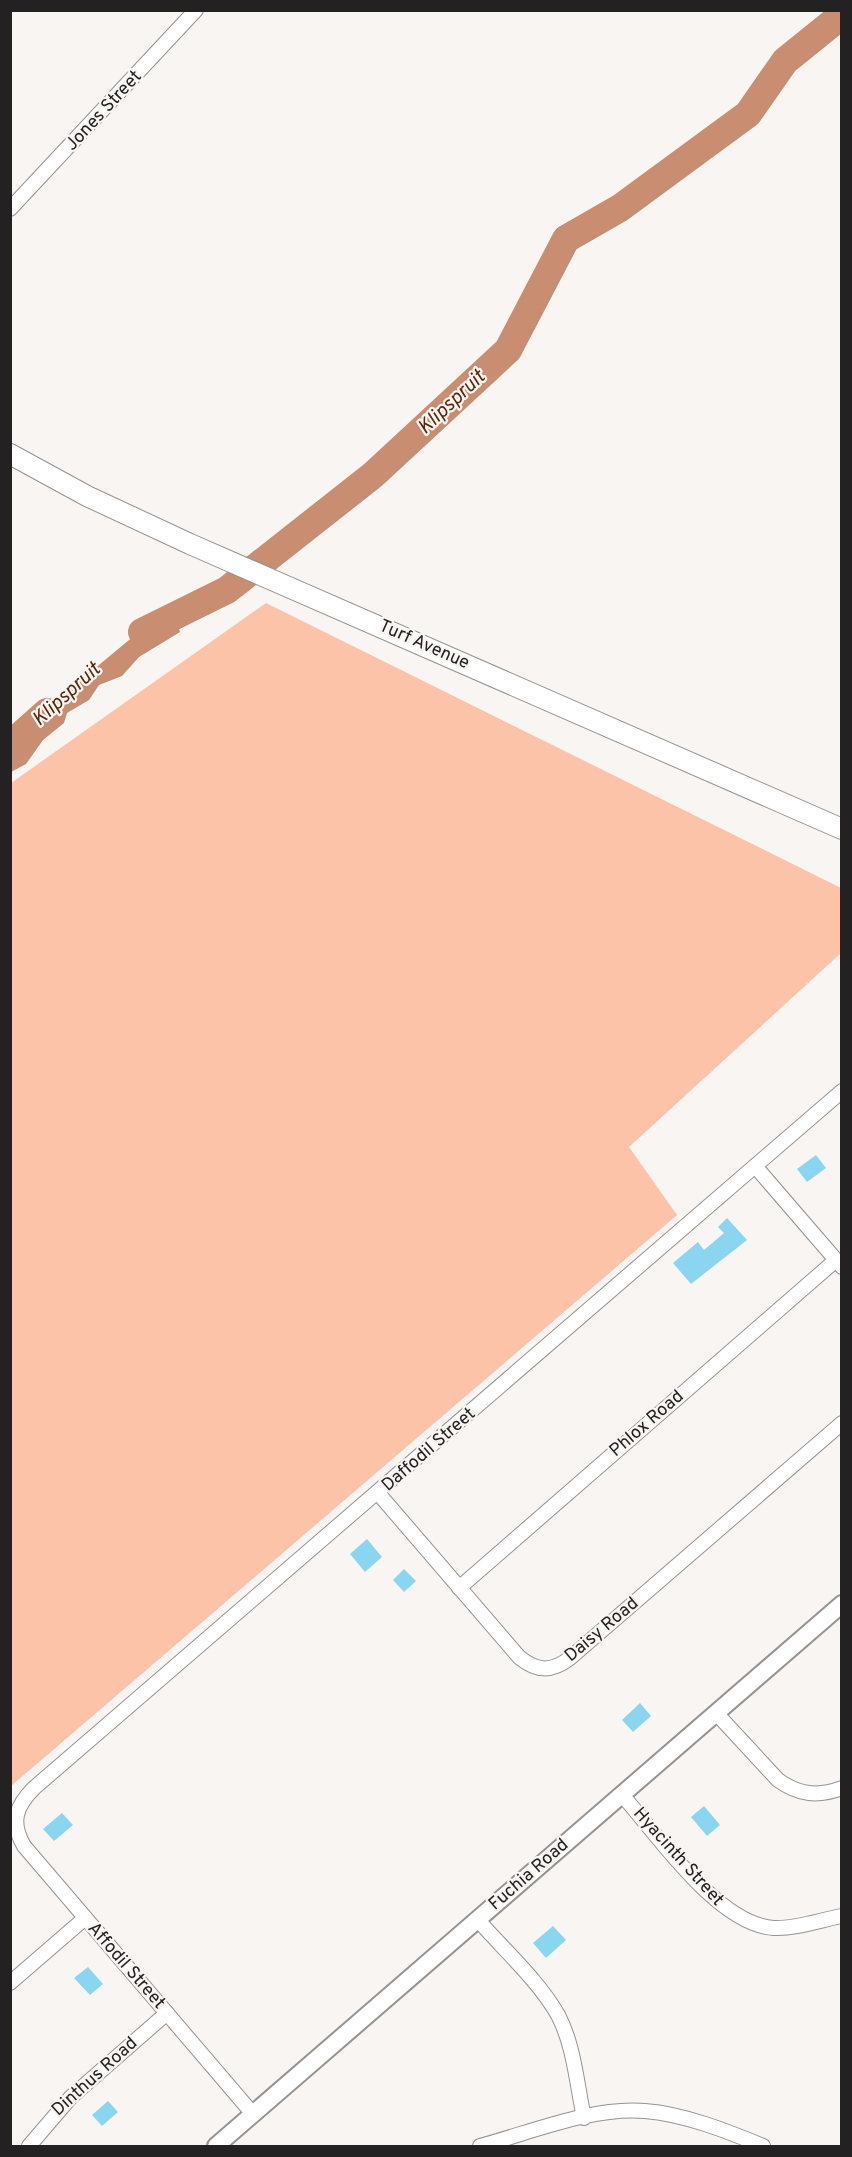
<svg xmlns="http://www.w3.org/2000/svg" width="852" height="2157" viewBox="0 0 852 2157" font-family="Overpass,sans-serif">
  <rect width="100%" height="100%" fill="#f9f5f3"/>
  <polygon fill="#fcc3a9" points="266,603 841,888 841,953 629,1147 677,1215 11,1786 11,783"/>
  <polygon fill="#c98d71" points="174,613 180,632 139,657 122,676 99,685 89,700 67,713 64,723 43,740 26,764 11,772 11,750 15,747 24,727 146,626"/>
  <g fill="none" stroke-linecap="round" stroke-linejoin="round">
    <g stroke="#c98d71" stroke-width="28">
      <polyline points="142,632 227,590 373,475 508,350 566,239 620,208 748,114 785,61 842,15"/>
      <polyline points="10,745 47,712"/>
    </g>
  </g>
  <g fill="#8ad6f0">
    <polygon points="816,1155 826,1168 807,1182 797,1169"/>
    <polygon points="727,1218 747,1240 691,1284 673,1263 698,1242 704,1250 724,1233 718,1227"/>
    <polygon points="367,1539 382,1557 365,1572 350,1554"/>
    <polygon points="404,1569 416,1581 404,1592 393,1580"/>
    <polygon points="640,1703 651,1716 633,1732 622,1720"/>
    <polygon points="704,1806 720,1825 707,1836 691,1817"/>
    <polygon points="62,1813 73,1825 54,1841 43,1829"/>
    <polygon points="553,1926 566,1940 546,1958 533,1943"/>
    <polygon points="88,1967 103,1984 90,1995 74,1978"/>
    <polygon points="108,2101 118,2112 102,2126 92,2115"/>
  </g>
  <g fill="none" stroke-linecap="round" stroke-linejoin="round">
    <g stroke="#969391" stroke-width="16">
      <g id="minor">
        <polyline points="10,209 196,10"/>
        <polyline points="755,1166 842,1267"/>
        <path d="M 378,1493 L 519,1657 C 537,1672 552,1672 570,1658 L 842,1423"/>
        <polyline points="459,1588 836,1260"/>
        <path d="M 716,1713 L 778,1780 C 799,1795 818,1797 842,1788"/>
        <path d="M 622,1795 C 658,1835 718,1925 774,1928 C 796,1929 820,1920 842,1916"/>
        <path d="M 478,1920 C 504,1950 538,1980 558,2015 C 574,2045 577,2085 584,2118"/>
        <polyline points="10,1983 84,1919"/>
        <path d="M 253,2114 L 24,1846 C 10,1822 16,1806 34,1788 L 842,1091"/>
        <polyline points="29,2146 71,2097 167,2013"/>
        <path d="M 480,2146 C 529,2133 594,2106 645,2111 C 684,2114 727,2131 763,2146"/>
      </g>
    </g>
    <g stroke="#969391" stroke-width="20">
      <polyline id="tertiary" points="216,2146 842,1604"/>
    </g>
    <g stroke="#969391" stroke-width="22">
      <polyline id="secondary" points="10,454 87,496 190,544 842,829"/>
    </g>
    <use href="#minor" stroke="#fff" stroke-width="14"/>
    <use href="#tertiary" stroke="#fff" stroke-width="16"/>
    <use href="#secondary" stroke="#fff" stroke-width="20"/>
  </g>
  <g text-anchor="middle" dominant-baseline="central" stroke-width="4.5" stroke-linejoin="round" paint-order="stroke">
    <g font-size="18" fill="#232121" stroke="#f9f5f3">
      <text transform="translate(104 111) rotate(-47)">Jones Street</text>
      <text transform="translate(424 645) rotate(24)">Turf Avenue</text>
      <text transform="translate(647 1424) rotate(-41)">Phlox Road</text>
      <text transform="translate(429 1450) rotate(-41)">Daffodil Street</text>
      <text transform="translate(602 1630) rotate(-40)">Daisy Road</text>
      <text transform="translate(678 1857) rotate(48)">Hyacinth Street</text>
      <text transform="translate(529 1875) rotate(-41)">Fuchia Road</text>
      <text transform="translate(126 1966) rotate(49)">Affodil Street</text>
      <text transform="translate(95 2077) rotate(-42)">Dinthus Road</text>
    </g>
    <g font-size="20" font-style="italic" fill="#5d2505" stroke="#f9f5f3">
      <text transform="translate(452 403) rotate(-43)">Klipspruit</text>
      <text transform="translate(67 695) rotate(-42)">Klipspruit</text>
    </g>
  </g>
  <rect width="852" height="2157" fill="none" stroke="#232121" stroke-width="24"/>
</svg>
